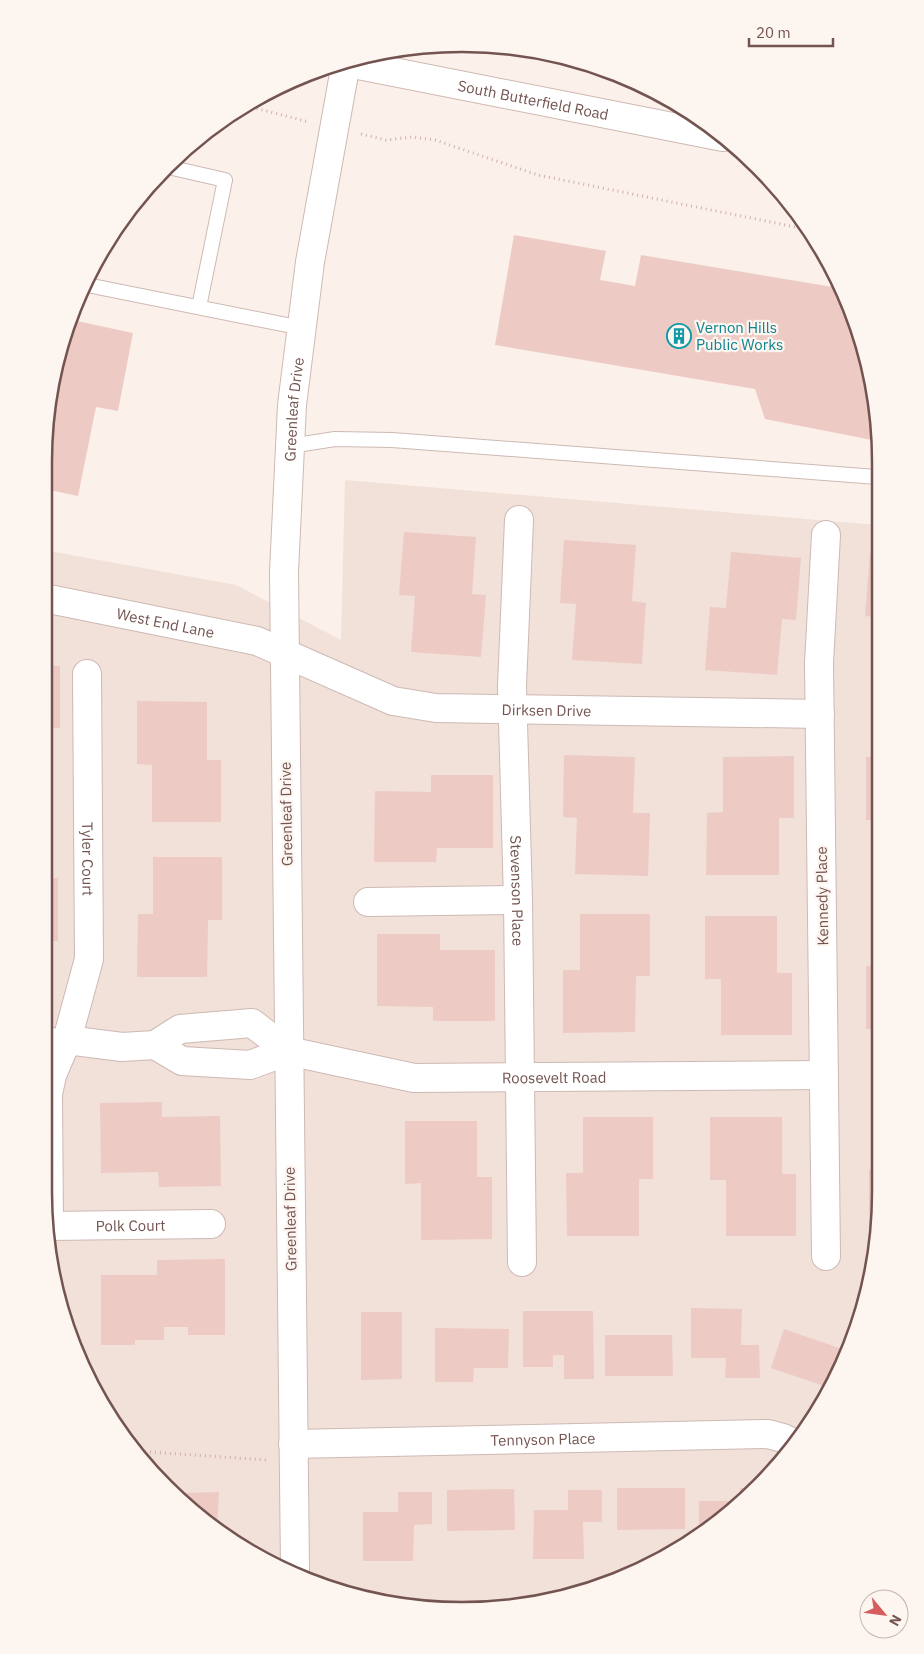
<svg xmlns="http://www.w3.org/2000/svg" width="924" height="1654" font-family="'IBM Plex Sans',sans-serif">
<style>
.residential{fill:#f1e1d9}
.building{fill:#edcbc4}
.lines{fill:none;stroke-linecap:round;stroke-linejoin:round}
.service-casing{stroke:#ceb9b4;stroke-width:16}
.minor-casing{stroke:#ceb9b4;stroke-width:30}
.secondary-casing{stroke:#d0b8b2;stroke-width:30}
.path{stroke:#d2aea7;stroke-width:3;stroke-dasharray:1 4;stroke-linecap:butt}
.service{stroke:#fff;stroke-width:14}
.minor{stroke:#fff;stroke-width:28}
.secondary{stroke:#fff;stroke-width:28}
.labels{text-anchor:middle;dominant-baseline:central;stroke-width:4.5;stroke-linejoin:round;paint-order:stroke}
.street-label{font-size:15px;fill:#735450;stroke:#fdf5f0}
.culture-label{font-size:15px;fill:#0d838f;stroke:#fdf5f0;text-anchor:start}
.rim{fill:none;stroke:#735450;stroke-width:2.5}
</style>
<rect width="100%" height="100%" fill="#fbf0ea"/>
<polygon class="residential" points="345,480 877,525 879,1219 866,1301 824,1401 738,1506 622,1578 490,1609 354,1596 230,1540 130,1447 66,1327 44,1192 44,550 236,585 341,640"/>
<g class="building">
<polygon points="514,235 606,251 600,280 635,286 641,255 839,288 858,327 877,408 877,441 765,419 755,389 495,345"/>
<polygon points="72,320 133,333 118,411 96,407 78,496 45,489 45,435 58,353"/>
<polygon points="404,532 476,537 472,594 486,595 481,657 411,652 415,596 399,595"/>
<polygon points="564,540 636,545 632,601 646,603 642,664 572,660 576,604 560,603"/>
<polygon points="731,552 801,558 796,620 782,619 777,675 705,670 710,607 726,608"/>
<polygon points="870,554 877,554 877,617 865,616"/>
<polygon points="44,665 60,666 60,728 44,727"/>
<polygon points="137,701 207,702 207,760 221,760 221,822 152,822 152,765 137,764"/>
<polygon points="564,755 635,757 633,813 650,813 648,876 575,874 577,818 563,817"/>
<polygon points="794,756 794,818 779,818 779,875 706,875 707,813 723,812 723,757"/>
<rect x="866" y="757" width="12" height="63"/>
<polygon points="431,775 493,775 493,848 437,848 436,862 374,862 375,791 431,792"/>
<polygon points="153,857 222,857 222,920 208,920 207,977 137,977 138,914 153,914"/>
<rect x="44" y="878" width="14" height="63"/>
<polygon points="580,914 650,914 650,976 636,976 635,1032 563,1033 563,970 580,970"/>
<polygon points="705,916 777,916 777,973 792,973 792,1035 721,1035 721,979 705,979"/>
<polygon points="377,934 440,934 440,950 495,950 495,1021 433,1021 433,1007 377,1006"/>
<rect x="866" y="966" width="13" height="63"/>
<polygon points="162,1102 162,1117 220,1116 221,1186 159,1187 158,1172 101,1173 100,1103"/>
<polygon points="583,1117 653,1117 653,1179 639,1179 639,1236 567,1236 566,1173 583,1173"/>
<polygon points="710,1117 782,1117 782,1174 796,1174 796,1236 726,1236 726,1180 710,1180"/>
<polygon points="405,1121 477,1121 477,1177 492,1177 492,1239 421,1240 421,1183 405,1184"/>
<polygon points="869,1170 879,1170 879,1219 877,1233 869,1233"/>
<polygon points="225,1259 225,1335 188,1335 188,1327 164,1327 164,1340 135,1340 135,1345 101,1345 101,1275 157,1275 157,1260"/>
<polygon points="691,1308 742,1309 741,1345 759,1345 760,1378 725,1378 726,1358 691,1358"/>
<polygon points="523,1311 593,1311 594,1379 564,1379 564,1355 553,1355 553,1367 523,1367"/>
<polygon points="361,1312 402,1312 402,1379 361,1380"/>
<polygon points="435,1328 509,1329 508,1368 474,1368 473,1382 435,1382"/>
<polygon points="784,1329 845,1350 830,1388 771,1368"/>
<polygon points="605,1335 672,1335 673,1376 605,1376"/>
<polygon points="617,1488 685,1488 685,1529 617,1530"/>
<polygon points="740,1488 753,1488 740,1504"/>
<polygon points="514,1489 515,1530 447,1531 447,1490"/>
<polygon points="568,1490 602,1490 602,1522 583,1522 584,1559 533,1559 534,1510 568,1510"/>
<polygon points="219,1492 217,1528 180,1493"/>
<polygon points="398,1492 432,1492 432,1524 414,1525 413,1561 363,1561 363,1512 398,1512"/>
<polygon points="699,1501 729,1501 729,1512 699,1531"/>
</g>
<g class="lines">
<defs>
<g id="service">
<polyline points="168,167 225,180 199,307"/>
<polyline points="87,285 302,328"/>
<polyline points="290,446 335,439 392,440 877,477"/>
<polyline points="44,1032 67,1040"/>
</g>
<g id="minor">
<path id="s1" d="M519 520 512 686 518 900 522 1262"/>
<path id="s2" d="M44 598 257 641 393 701 436 708 820 714"/>
<path id="s3" d="M87 674 89 959 67 1040 52 1075 48 1094 49 1226 211 1224"/>
<polyline points="368,902 518,900"/>
<path id="s4" d="M67 1040 122 1047 155 1045 180 1029 252 1023 288 1051 414 1078 824 1075"/>
<polyline points="155,1045 182,1061 250,1065 288,1051"/>
<polyline points="826,1256 819,663 826,535"/>
<path id="s5" d="M293 1444 768 1434 783 1438 791 1442"/>
<path id="s6" d="M295 1569 284 572 292 405 310 262 346 63"/>
</g>
<g id="secondary">
<path id="s7" d="M343 62 723 137"/>
</g>
</defs>
<use href="#service" class="service-casing"/>
<use href="#minor" class="minor-casing"/>
<use href="#secondary" class="secondary-casing"/>
<g class="path">
<polyline points="247,106 309,122"/>
<polyline points="361,134 386,140 412,137 435,140 538,175 810,230"/>
<polyline points="135,1451 267,1460"/>
</g>
<use href="#service" class="service"/>
<use href="#minor" class="minor"/>
<use href="#secondary" class="secondary"/>
</g>
<defs>
<symbol id="building-ring" viewBox="-11 -11 22 22"><circle r="9.5" fill="#fdf5f0" stroke="#0f9aa8" stroke-width="1.5"/><path d="M-4-6H4V6H1V3H-1V6H-4ZM-2.5-4.3h1.7v1.8h-1.7ZM.8-4.3h1.7v1.8H.8ZM-2.5-1h1.7V.8h-1.7ZM.8-1h1.7V.8H.8Z" fill="#0f9aa8"/></symbol>
</defs>
<g fill-rule="evenodd">
<use href="#building-ring" x="665" y="322" width="28" height="28"/>
</g>
<g class="labels">
<g class="street-label">
<text stroke="none"><textPath href="#s7" startOffset="194">South Butterfield Road</textPath></text>
<text stroke="none"><textPath href="#s6" startOffset="1160">Greenleaf Drive</textPath></text>
<text stroke="none"><textPath href="#s2" startOffset="124">West End Lane</textPath></text>
<text stroke="none"><textPath href="#s2" startOffset="520">Dirksen Drive</textPath></text>
<text transform="translate(286 814) rotate(-91)">Greenleaf Drive</text>
<text stroke="none"><textPath href="#s3" startOffset="185">Tyler Court</textPath></text>
<text stroke="none"><textPath href="#s1" startOffset="371">Stevenson Place</textPath></text>
<text transform="translate(822 896) rotate(-91)">Kennedy Place</text>
<text stroke="none"><textPath href="#s4" startOffset="505">Roosevelt Road</textPath></text>
<text transform="translate(290 1219) rotate(-91)">Greenleaf Drive</text>
<text stroke="none"><textPath href="#s3" startOffset="640">Polk Court</textPath></text>
<text stroke="none"><textPath href="#s5" startOffset="250">Tennyson Place</textPath></text>
</g>
<g class="culture-label">
<text x="696" y="327">Vernon Hills<tspan x="696" dy="17">Public Works</tspan></text>
</g>
</g>
<path d="M0 0H924V1654H0ZM462 52H462A410 410 0 0 1 872 462V1192A410 410 0 0 1 462 1602H462A410 410 0 0 1 52 1192V462A410 410 0 0 1 462 52Z" fill="#fdf5f0" fill-rule="evenodd"/>
<path class="rim" d="M462 52H462A410 410 0 0 1 872 462V1192A410 410 0 0 1 462 1602H462A410 410 0 0 1 52 1192V462A410 410 0 0 1 462 52Z"/>
<g transform="translate(884 1614) rotate(119)"><circle r="24" fill="#fdf5f0" stroke="#c6b5b0"/>
<path d="M0-4L9 19L0 12L-9 19Z" fill="#d75c5e"/>
<text y="-8" font-size="14" font-weight="bold" text-anchor="middle" fill="#735450">N</text>
</g>
<path d="M749 38v8h84v-8" fill="none" stroke="#735450" stroke-width="2.5"/>
<text x="756" y="38" font-size="15" fill="#735450" stroke="#fdf5f0" stroke-width="4" paint-order="stroke">20 m</text>
</svg>
